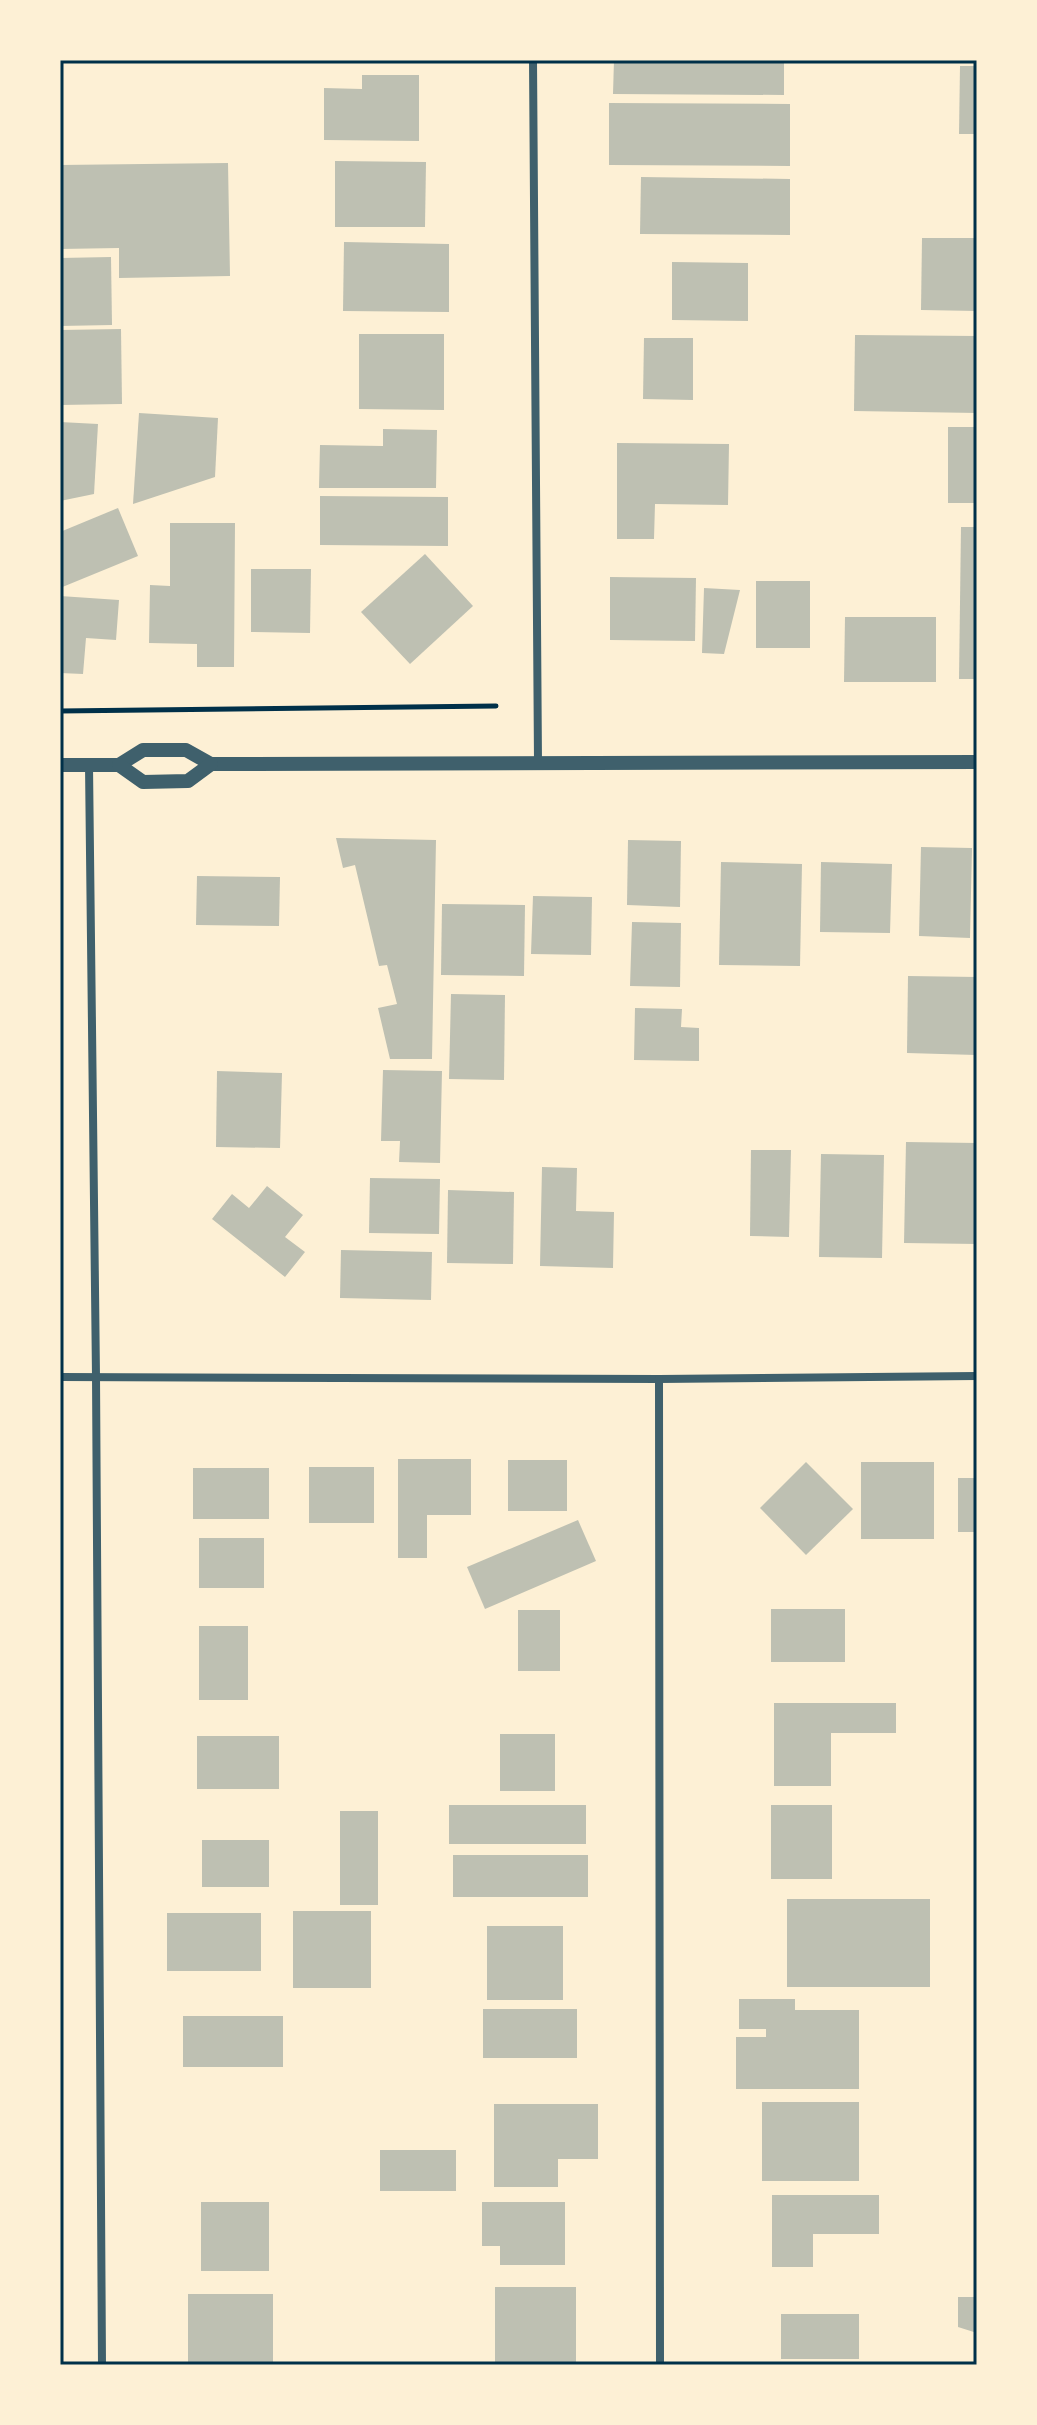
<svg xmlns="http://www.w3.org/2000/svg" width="1037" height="2425" font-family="'Nunito Sans',sans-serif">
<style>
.building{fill:#bec0b2}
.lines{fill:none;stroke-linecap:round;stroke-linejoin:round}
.path{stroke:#003049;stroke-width:5}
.minor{stroke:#3f606c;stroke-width:8}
.tertiary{stroke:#3f606c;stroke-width:14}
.neatline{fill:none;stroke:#003049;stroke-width:3}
</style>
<rect width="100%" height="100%" fill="#fdf0d5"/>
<g class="building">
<polygon points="614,60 784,60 784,95 613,94"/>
<polygon points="960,66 977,66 977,134 959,134"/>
<polygon points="362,75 419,75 419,141 324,140 324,88 362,89"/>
<polygon points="609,103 790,104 790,166 609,165"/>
<polygon points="335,161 426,162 425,227 335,227"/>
<polygon points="228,163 230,276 119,278 119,248 60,249 60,165"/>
<polygon points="641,177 790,179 790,235 640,234"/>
<polygon points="922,238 977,238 977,311 921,310"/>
<polygon points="344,242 449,244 449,312 343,311"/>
<polygon points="111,257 112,325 60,326 60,258"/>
<polygon points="672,262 748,263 748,321 672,320"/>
<polygon points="121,329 122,404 60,405 60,330"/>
<polygon points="359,334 444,334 444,410 359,409"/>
<polygon points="855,335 977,336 977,413 854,411"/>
<polygon points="644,338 693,338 693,400 643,399"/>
<polygon points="139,413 218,418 215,477 133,504"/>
<polygon points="60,422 98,424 94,494 60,501"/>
<rect x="948" y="427" width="29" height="76"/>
<polygon points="383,429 437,430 436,488 319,488 320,445 383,446"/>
<polygon points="617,443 729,444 728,505 655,504 654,539 617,539"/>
<polygon points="320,496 448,497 448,546 320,545"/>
<polygon points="118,508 138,556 60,588 60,532"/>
<polygon points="170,523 235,523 234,667 197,667 197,644 149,643 150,585 170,586"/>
<polygon points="961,527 977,527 977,679 959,679"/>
<polygon points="425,554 473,606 410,664 361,612"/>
<polygon points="251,569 311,569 310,633 251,632"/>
<polygon points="610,577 696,578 695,641 610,640"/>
<rect x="756" y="581" width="54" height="67"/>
<polygon points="704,588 740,590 724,654 702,653"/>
<polygon points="60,596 119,600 116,640 86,638 83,674 60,673"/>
<polygon points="845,617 936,617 936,682 844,682"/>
<polygon points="336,838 436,840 432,1059 390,1059 378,1008 397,1004 387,965 379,966 355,865 343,868"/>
<polygon points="628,840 681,841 680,907 627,905"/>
<polygon points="921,847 972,848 970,938 919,936"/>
<polygon points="721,862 802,864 800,966 719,965"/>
<polygon points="821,862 892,864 890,933 820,932"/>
<polygon points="197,876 280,877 279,926 196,925"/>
<polygon points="533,896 592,897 591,955 531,954"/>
<polygon points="442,904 525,905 524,976 441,975"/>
<polygon points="632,922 681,923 680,987 630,986"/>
<polygon points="908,976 977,977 976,1055 907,1053"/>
<polygon points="451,994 505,995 504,1080 449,1079"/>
<polygon points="635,1008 682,1009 681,1027 699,1028 699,1061 634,1060"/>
<polygon points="383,1070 442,1071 440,1163 399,1162 400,1141 381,1141"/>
<polygon points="217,1071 282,1073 280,1148 216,1147"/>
<polygon points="906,1142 977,1143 977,1244 904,1243"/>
<polygon points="751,1150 791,1150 789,1237 750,1236"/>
<polygon points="821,1154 884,1155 882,1258 819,1257"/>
<polygon points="542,1167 577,1168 576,1211 614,1212 613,1268 540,1266"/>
<polygon points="370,1178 440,1179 439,1234 369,1233"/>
<polygon points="267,1186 303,1215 285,1237 305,1252 285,1277 212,1219 232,1194 249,1208"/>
<polygon points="448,1190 514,1192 513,1264 447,1263"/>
<polygon points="341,1250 432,1252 431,1300 340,1298"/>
<polygon points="398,1459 471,1459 471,1515 427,1515 427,1558 398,1558"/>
<rect x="508" y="1460" width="59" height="51"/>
<polygon points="806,1462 853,1509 806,1555 760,1508"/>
<rect x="861" y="1462" width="73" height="77"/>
<rect x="309" y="1467" width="65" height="56"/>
<rect x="193" y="1468" width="76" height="51"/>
<rect x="958" y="1478" width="19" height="54"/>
<polygon points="578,1520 596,1561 485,1609 467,1567"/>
<rect x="199" y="1538" width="65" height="50"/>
<rect x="771" y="1609" width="74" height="53"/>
<rect x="518" y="1610" width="42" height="61"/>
<rect x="199" y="1626" width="49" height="74"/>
<polygon points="774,1703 896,1703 896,1733 831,1733 831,1786 774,1786"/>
<rect x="500" y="1734" width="55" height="57"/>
<rect x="197" y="1736" width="82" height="53"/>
<rect x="449" y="1805" width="137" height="39"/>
<rect x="771" y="1805" width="61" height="74"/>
<rect x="340" y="1811" width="38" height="94"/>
<rect x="202" y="1840" width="67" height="47"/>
<rect x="453" y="1855" width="135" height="42"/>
<rect x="787" y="1899" width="143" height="88"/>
<rect x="293" y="1911" width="78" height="77"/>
<rect x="167" y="1913" width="94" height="58"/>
<rect x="487" y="1926" width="76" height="74"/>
<polygon points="739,1999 795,1999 795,2010 859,2010 859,2089 736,2089 736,2037 766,2037 766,2029 739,2029"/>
<rect x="483" y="2009" width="94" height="49"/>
<rect x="183" y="2016" width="100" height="51"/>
<rect x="762" y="2102" width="97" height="79"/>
<polygon points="494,2104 598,2104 598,2159 558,2159 558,2187 494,2187"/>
<rect x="380" y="2150" width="76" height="41"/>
<polygon points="772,2195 879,2195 879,2234 813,2234 813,2267 772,2267"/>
<rect x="201" y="2202" width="68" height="69"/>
<polygon points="482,2202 565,2202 565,2265 500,2265 500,2246 482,2246"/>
<rect x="495" y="2287" width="81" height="78"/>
<rect x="188" y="2294" width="85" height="71"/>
<polygon points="958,2297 977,2297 977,2333 958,2327"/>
<rect x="781" y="2314" width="78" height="45"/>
</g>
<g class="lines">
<polyline class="path" points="60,711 496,706"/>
<g class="minor">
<polyline points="533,60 538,762"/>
<polyline points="89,765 96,1376 102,2365"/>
<polyline points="60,1377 659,1379 977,1376"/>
<polyline points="659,1379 660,2365"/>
</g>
<g class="tertiary">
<polyline points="60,765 119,765 143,750 186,750 211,764 977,762"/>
<polyline points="119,765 143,782 188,781 211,764"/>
</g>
</g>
<rect width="1037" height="2425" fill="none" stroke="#fdf0d5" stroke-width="124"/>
<rect x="62" y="62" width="913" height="2301" class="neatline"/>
</svg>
